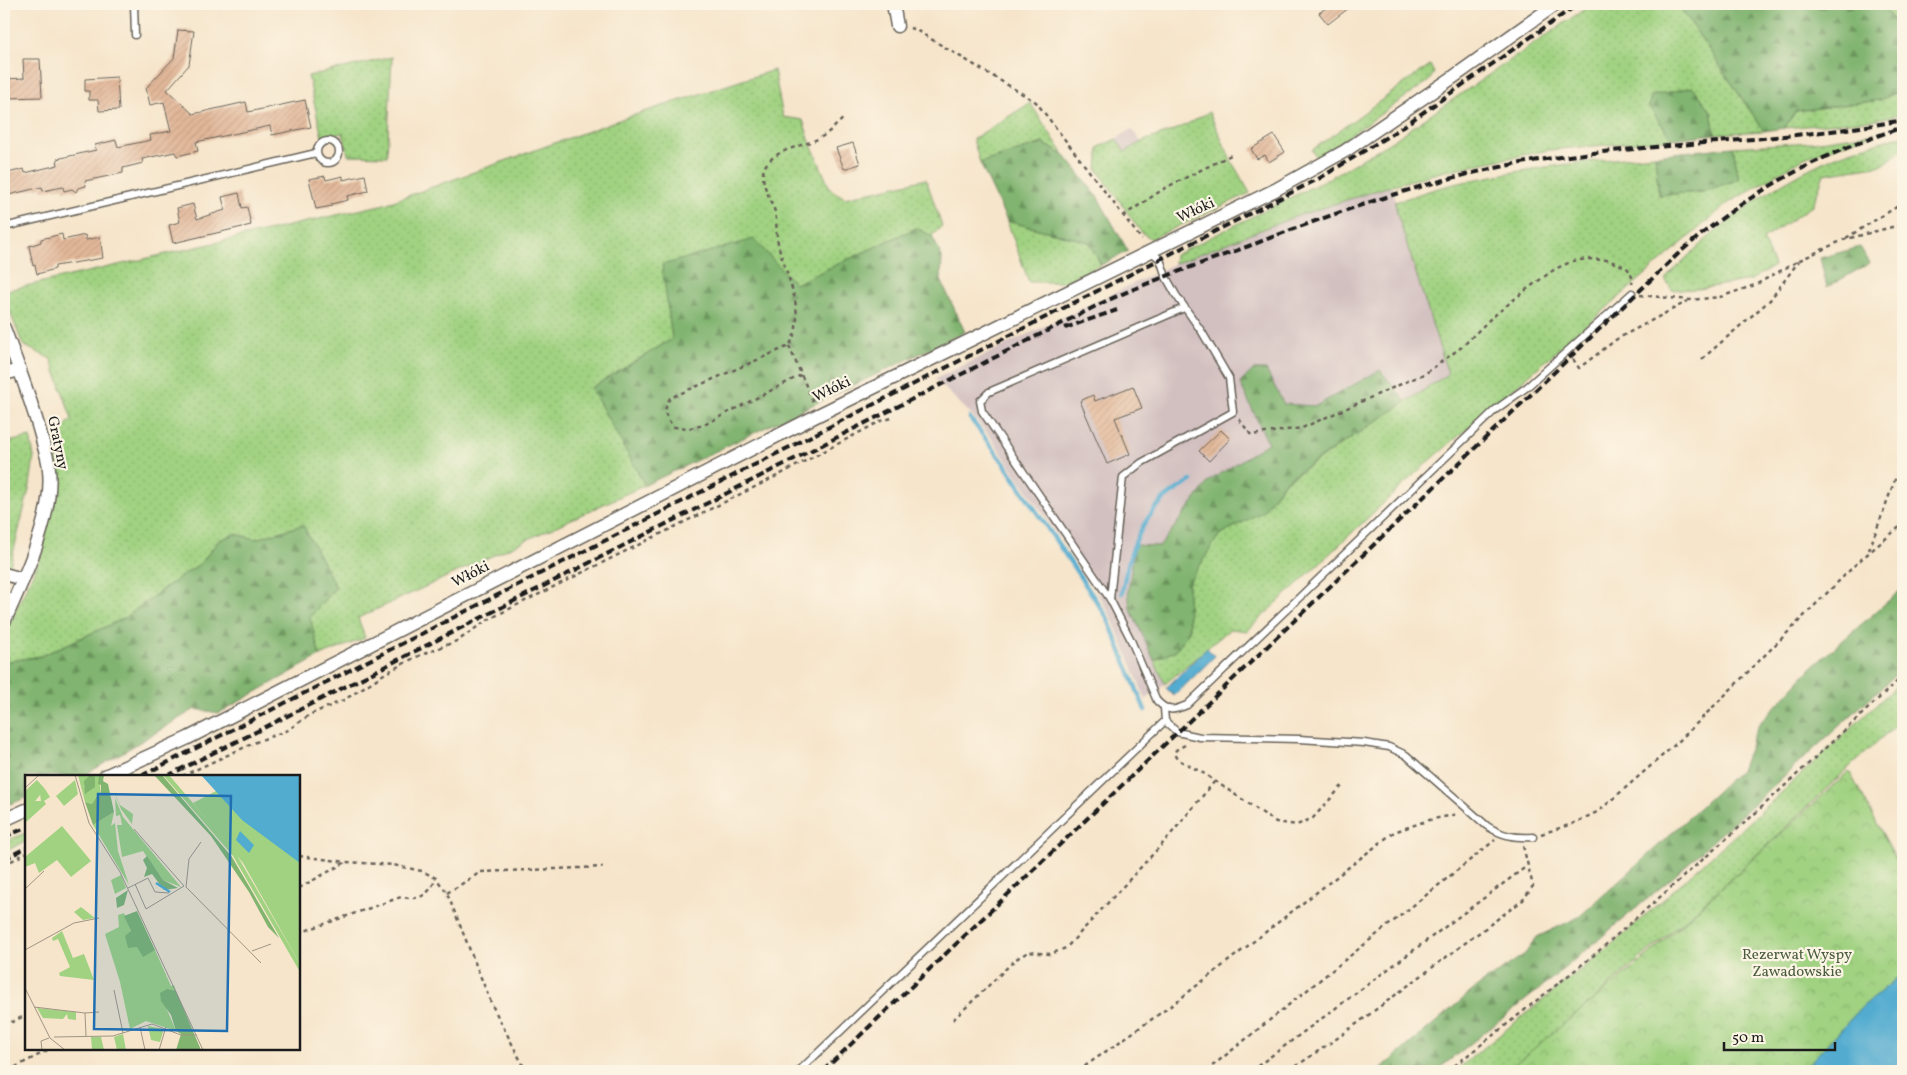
<svg xmlns="http://www.w3.org/2000/svg" width="1907" height="1075" font-family="Vollkorn,serif">
<style>
.industrial{fill:#d2bfc0}
.grass{fill:url(#grass-dots);stroke:#5e774e}
.forest{fill:url(#forest-firs);stroke:#4e6846}
.park{fill:url(#park-crowns);stroke:#5e774e}
.water{fill:#52acd0;stroke:#376476}
.lines{fill:none;stroke-linecap:round;stroke-linejoin:round}
.stream{stroke:#52acd0;stroke-width:4.5}
.building{fill:url(#building-hatch)}
.service-casing{stroke:#686259;stroke-width:9}
.minor-casing{stroke:#686259;stroke-width:15}
.path{stroke:#686259;stroke-width:2.5;stroke-dasharray:4 4;stroke-linecap:butt}
.service{stroke:#fff;stroke-width:6}
.minor{stroke:#fff;stroke-width:12}
.rail{stroke:#1c1c1c;stroke-width:4;stroke-dasharray:8 4;stroke-linecap:butt}
.labels{text-anchor:middle;dominant-baseline:central;stroke-width:4.5;stroke-linejoin:round;paint-order:stroke}
.street-label{font-size:15px;fill:#1c1c1c;stroke:#fcf5e5}
.park-label{font-size:15px;fill:#4a5c3f;stroke:#fcf5e5}
.inset-river{fill:none;stroke:#52acd0;stroke-width:2.5}
.inset-road{fill:none;stroke:#9f9585;stroke-width:1}
.view{fill:#1f6fb2;fill-opacity:0.15;stroke:#1f6fb2;stroke-width:2.5}
.inset-edge{fill:none;stroke:#1c1c1c;stroke-width:2.5}
</style>
<defs>
<pattern id="grass-dots" width="8" height="8" patternUnits="userSpaceOnUse" patternTransform="scale(1.25)"><rect width="8" height="8" fill="#a0d281"/><path d="M2 2h.1M6 6h.1" fill="none" stroke="#89b46f" stroke-width="1.8" stroke-linecap="round"/></pattern>
<pattern id="forest-firs" width="22" height="20" patternUnits="userSpaceOnUse" patternTransform="scale(1.25)"><rect width="22" height="20" fill="#80b46f"/><path d="M5 1l3.5 6h-7zM16 11l3.5 6h-7z" fill="#68925a"/></pattern>
<pattern id="park-crowns" width="20" height="18" patternUnits="userSpaceOnUse" patternTransform="scale(1.25)"><rect width="20" height="18" fill="#a0d281"/><path d="M2 6a3 3 0 1 1 6 0M12 15a3 3 0 1 1 6 0" fill="none" stroke="#89b46f"/></pattern>
<pattern id="building-hatch" width="6" height="6" patternUnits="userSpaceOnUse" patternTransform="scale(1.25)"><rect width="6" height="6" fill="#e3b89a"/><path d="M-1 1l2-2M0 6l6-6M5 7l2-2" fill="none" stroke="#c29e84"/></pattern>
</defs>
<rect width="100%" height="100%" fill="#fcf5e5"/>
<filter id="ink" filterUnits="userSpaceOnUse"><feTurbulence type="fractalNoise" baseFrequency=".02" numOctaves="2"/><feDisplacementMap in="SourceGraphic" scale="10" xChannelSelector="R" yChannelSelector="G"/><feConvolveMatrix kernelMatrix="1 2 1 2 8 2 1 2 1" color-interpolation-filters="sRGB"/></filter>
<filter id="wash" filterUnits="userSpaceOnUse"><feTurbulence type="fractalNoise" baseFrequency=".0096" numOctaves="4" result="noise"/><feDisplacementMap in="SourceGraphic" scale="20" xChannelSelector="R" yChannelSelector="G"/><feGaussianBlur stdDeviation="1.12" result="paint"/><feColorMatrix in="noise" values="0 0 0 0 0 0 0 0 0 0 0 0 0 0 0 0 0 1.4 0 .05"/><feComposite in="paint" operator="in"/></filter>
<g filter="url(#wash)">
<rect width="100%" height="100%" fill="#f6e5cb"/>
<g class="industrial">
<polygon points="1132,129 1141,142 1124,153 1116,139"/>
<polygon points="1393,185 1397,213 1448,374 1229,518 1130,608 1165,684 1146,700 1111,616 1093,586 991,438 971,414 935,379 1174,264 1294,217"/>
</g>
<g class="grass">
<polygon points="1592,4 1678,4 1764,131 1715,134 1711,111 1693,87 1651,96 1649,107 1672,139 1549,150 1449,170 1393,185 1294,217 1174,264 1175,255 1326,180 1394,140"/>
<polygon points="1888,4 1903,4 1903,25 1897,24 1886,11"/>
<polygon points="392,57 387,156 348,155 343,133 322,137 308,76"/>
<polygon points="1430,65 1434,73 1429,81 1317,158 1312,150"/>
<polygon points="774,70 783,117 803,120 809,139 830,189 845,198 926,179 942,226 932,236 916,228 795,284 753,239 672,339 591,388 645,485 358,618 365,638 320,656 309,617 303,525 256,539 235,534 219,540 201,563 163,589 125,618 41,656 4,662 4,635 42,554 57,478 56,451 53,438 72,419 51,359 23,345 4,297 4,291 385,204 619,120"/>
<polygon points="1903,89 1903,114 1872,120 1784,128 1796,111 1880,100"/>
<polygon points="1030,103 1065,156 1043,143 980,163 973,139"/>
<polygon points="1209,112 1232,162 1250,193 1151,239 1141,232 1097,169 1099,147 1116,139 1125,152 1141,142 1180,128"/>
<path d="M1876 133 1804 158 1727 204 1418 471 1247 631 1230 629 1165 684 1154 660 1175 651 1189 631 1188 584 1219 535 1262 512 1286 481 1448 374 1397 213 1395 202C1414 196 1432 189 1450 185 1518 169 1586 161 1655 155L1659 195 1702 192 1739 179 1733 147 1812 142Z"/>
<path d="M1903 135V149L1883 165 1824 174 1813 205 1763 239 1774 266 1751 280 1699 289 1672 290 1665 279C1715 227 1768 186 1834 157 1856 148 1881 142 1903 135Z"/>
<polygon points="1007,221 1089,242 1101,265 1063,282 1029,282"/>
<polygon points="30,437 34,457 30,485 10,566 4,564 4,443"/>
<path d="M1903 680V719C1839 774 1780 835 1716 892 1650 952 1580 1008 1515 1071H1455L1622 936 1743 828Z"/>
<polygon points="26,833 26,841 4,852 4,842"/>
</g>
<g class="forest">
<polygon points="1678,4 1888,4 1886,11 1897,24 1903,25 1903,89 1880,100 1796,111 1784,128 1764,131"/>
<polygon points="1693,87 1711,111 1715,134 1672,139 1649,107 1651,96"/>
<polygon points="1043,143 1065,156 1097,196 1128,251 1101,265 1089,242 1007,221 980,163"/>
<polygon points="1733,147 1739,179 1702,192 1659,195 1655,155"/>
<polygon points="916,228 932,236 942,257 941,280 965,332 645,485 591,388 672,339 662,265 754,239 795,284"/>
<polygon points="1860,247 1870,263 1827,287 1820,258"/>
<polygon points="1253,370 1266,370 1284,404 1316,406 1380,370 1406,402 1286,480 1262,512 1219,535 1188,584 1189,631 1175,651 1154,660 1130,608 1128,591 1135,545 1160,546 1209,481 1268,443 1240,383"/>
<polygon points="303,525 336,587 310,617 320,656 219,713 195,709 83,776 26,776 26,798 4,806 4,662 41,656 125,618 163,589 201,563 219,540 235,534 256,539"/>
<polygon points="1903,588 1903,668 1672,878 1537,991 1436,1071 1378,1071 1477,987 1525,954 1537,937 1579,917 1646,857 1742,768 1758,725 1810,669"/>
</g>
<polygon class="park" points="1849,771 1903,872 1903,1071 1506,1071 1640,962"/>
<g class="water">
<polygon points="1207,648 1215,656 1174,696 1166,688"/>
<polygon points="1903,973 1903,1071 1802,1071 1862,1007"/>
</g>
<g class="lines">
<g class="stream">
<polyline points="970,418 1004,463 1107,617 1145,710"/>
<path d="M1122 593C1128 558 1136 528 1162 501 1170 493 1181 487 1191 481"/>
</g>
</g>
<g id="blocks">
<g class="building">
<polygon points="1331,4 1354,4 1328,24 1319,13"/>
<polygon points="178,30 194,31 189,65 167,90 193,114 246,102 248,112 305,100 311,127 272,135 270,126 196,142 198,151 177,156 175,152 142,159 143,163 123,168 123,173 85,181 86,186 78,188 76,192 72,189 64,191 63,187 43,191 42,187 4,196 4,174 24,169 25,173 58,165 57,159 96,150 95,145 116,140 118,147 151,140 150,135 171,131 164,102 150,105 146,88 174,58"/>
<polygon points="23,59 40,59 42,97 7,98 6,79 24,78"/>
<polygon points="117,77 119,110 99,111 98,100 89,100 89,91 85,91 85,79"/>
<polygon points="1274,135 1285,152 1269,162 1265,155 1257,159 1251,149"/>
<polygon points="853,143 860,164 844,169 836,148"/>
<polygon points="365,175 368,191 347,196 348,200 331,204 332,206 316,209 309,179 325,176 326,180 343,176 343,180"/>
<polygon points="239,193 242,208 247,207 251,225 173,243 169,225 180,222 177,208 193,204 197,219 225,210 222,197"/>
<polygon points="62,234 63,240 85,235 86,240 100,237 103,258 55,266 55,269 37,274 35,265 33,266 29,246 41,242 41,239"/>
<polygon points="1133,386 1142,408 1115,418 1130,454 1107,464 1080,401 1093,395 1095,401"/>
<polygon points="1221,430 1230,439 1209,461 1199,451"/>
</g>
</g>
</g>
<g filter="url(#ink)">
<use href="#blocks" fill-opacity="0" stroke="#686259" stroke-width="1"/>
<g class="lines">
<defs>
<g id="service">
<polyline points="134,4 135,35"/>
<circle cx="328" cy="152" r="11"/>
<polyline points="4,227 316,153"/>
<path d="M1184 308 989 392 980 401 982 411 1110 599 1130 638 1157 701C1168 712 1173 711 1187 705L1495 410 1527 387 1632 293"/>
<polyline points="1110,599 1123,477 1141,463 1233,412 1229,378 1202,332 1176,295 1166,277 1160,259 1150,251"/>
<path d="M1164 708 1165 721 1177 732 1200 737 1299 739 1364 743 1389 747 1406 755 1487 826C1503 836 1514 838 1533 837"/>
<polyline points="799,1071 1165,721"/>
</g>
<g id="minor">
<polyline points="893,4 897,26"/>
<path d="M4 328C18 366 33 404 43 443 45 452 49 461 49 470 54 517 23 580 4 622"/>
<polyline points="4,374 20,370"/>
<polyline points="4,574 23,579"/>
<polyline points="105,776 188,738 818,415 1275,190 1345,151 1452,78 1556,4"/>
<polyline points="4,820 26,810"/>
</g>
</defs>
<use href="#service" class="service-casing"/>
<use href="#minor" class="minor-casing"/>
<g class="path">
<polyline points="910,28 916,30 1036,102 1142,240"/>
<polyline points="1123,216 1165,188 1231,155"/>
<polyline points="1846,238 1903,203"/>
<polyline points="1640,295 1690,300 1720,297 1755,285 1800,260 1843,240 1903,224"/>
<polyline points="789,346 813,402"/>
<polyline points="1573,359 1579,368 1617,339 1688,301"/>
<polyline points="1702,359 1770,300 1799,261"/>
<path d="M801 375 704 425 690 428 674 427C664 416 663 411 670 398L789 346C809 313 785 276 778 243 776 233 777 222 775 212 771 197 755 177 768 162 782 147 807 146 823 136 831 131 837 124 844 118"/>
<polyline points="1239,419 1251,435 1302,428 1426,373 1463,346 1490,319 1527,289 1555,269 1573,261 1588,259 1607,260 1621,265 1628,269 1633,279 1632,284"/>
<polyline points="1869,550 1903,458"/>
<polyline points="1185,745 1176,750 1174,754 1177,759 1203,773 1276,822 1297,825 1313,818 1343,785"/>
<polyline points="182,776 256,742 288,730 311,714 344,700 384,674 416,657 459,640 484,622 501,613 777,476 881,421 892,418"/>
<polyline points="1541,834 1572,824 1599,811 1678,742 1858,562 1903,524"/>
<polyline points="299,856 346,862 393,865 422,871 436,878 447,893 492,1005 526,1071"/>
<polyline points="4,865 26,853"/>
<polyline points="299,888 346,862"/>
<polyline points="447,893 481,872 603,867"/>
<path d="M299 933 401 897C420 900 427 897 436 879"/>
<polyline points="953,1020 1016,959 1028,952 1050,954 1066,948 1166,840 1215,781"/>
<polyline points="4,1026 26,1015"/>
<polyline points="8,1071 50,1049"/>
<polyline points="1078,1071 1172,1005 1394,832 1429,820 1458,814"/>
<polyline points="1206,1071 1495,840"/>
<polyline points="1251,1071 1527,866"/>
<polyline points="1289,1071 1339,1037 1523,900 1533,886 1523,846"/>
<polyline points="1448,1071 1594,955 1750,818 1903,676"/>
</g>
<use href="#service" class="service"/>
<use href="#minor" class="minor"/>
<g class="rail">
<polyline points="1065,328 1117,310"/>
<path d="M232 744 1102 303C1149 281 1200 264 1249 246 1350 207 1452 171 1560 157 1674 142 1790 141 1903 120"/>
<polyline points="141,776 1320,178 1398,130 1578,4"/>
<polyline points="167,776 237,741"/>
<polyline points="4,837 26,828"/>
<polyline points="4,859 26,848"/>
<path d="M823 1071 1678 254C1750 191 1813 157 1903 127"/>
</g>
</g>
</g>
<g class="labels">
<g class="street-label">
<text transform="translate(1196 211) rotate(-25)">Włóki</text>
<text transform="translate(832 390) rotate(-26)">Włóki</text>
<text transform="translate(57 443) rotate(78)">Gratyny</text>
<text transform="translate(471 575) rotate(-27)">Włóki</text>
</g>
<g class="park-label">
<text x="1797" y="955">Rezerwat Wyspy<tspan x="1797" dy="17">Zawadowskie</tspan></text>
</g>
</g>
<g transform="translate(25 775)">
<rect width="275" height="275" fill="#f6e5cb"/>
<path d="M53 0H65L58 13 69 0H74L76 20 72 21 67 29 60 27ZM138 0H144L203 69 215 75 213 82 275 189V197L208 81ZM50 5 53 19 39 31 31 21ZM20 14 25 22 19 26 21 29 0 48V23L6 30 10 26H16L15 19ZM88 14 95 30 108 39 107 49 96 34ZM90 23 98 42 156 112 138 105 118 76 97 82 92 50H97L95 40 91 41ZM89 37 86 51 90 48 93 76 104 110 68 50ZM37 51 66 86 46 102 32 85 14 98 10 88 0 92V82ZM96 100 101 113 90 119 86 105ZM56 132 70 143 58 145 49 137ZM99 138 112 172 130 175 146 211 149 210 151 216 135 218 151 256 121 246 105 254 95 207 80 159 94 152 93 140ZM37 156 48 183 59 179 69 205 35 201 34 198 45 192 33 164 28 166 27 163ZM12 233 51 237V245L43 244 42 239 38 244 18 243ZM123 251 139 254 135 267 126 265ZM98 259 101 275H92L89 262ZM66 262H76L79 275H64L67 274Z" fill="#a0d281"/>
<path d="M65 0 70 2V12L60 19 59 6ZM74 0H79L78 6 83 9 89 37 68 50 60 27 67 29 72 21 76 20V10L73 9ZM129 0H137L207 82 254 163 243 152 224 117 186 61ZM122 81 138 105 153 113 139 115 127 99 119 102 122 93 118 85ZM103 115 99 130 92 133 91 123ZM112 136 130 175 118 182 112 172 103 173 100 161 106 156 99 141ZM142 214 151 216 176 275H151L156 259 151 256 146 240 136 226 135 218Z" fill="#80b46f"/>
<path d="M216 3 275 72V189L218 88 168 28ZM12 5 20 14 6 31 0 23V16Z" fill="#a0d281"/>
<path d="M176 0H275V88L217 45ZM215 56 229 70 224 78 211 65Z" fill="#52acd0"/>
<path class="inset-river" d="M131 108 145 117"/>
<path class="inset-road" d="M50 0 64 48 95 97 178 275M0 13 14 0M109 54 159 111 121 134 110 109M161 112 236 188M161 112 164 84 176 67M103 113 123 103 130 117 144 118M0 114 19 96M0 175 49 148 74 143M227 176 246 169M0 213 25 263 40 275M89 215 98 258M9 232 60 238M115 252 120 275M61 261 60 238 74 237M29 262 88 261 127 249 156 260H172M17 275 16 266 24 263M134 275 141 252"/>
<path class="view" d="M73 19 206 21 202 256 69 254Z"/>
<rect width="275" height="275" class="inset-edge"/>
</g>
<rect width="1907" height="1075" fill="none" stroke="#fcf5e5" stroke-width="20"/>
<path d="M1724 1042v8h111v-8" fill="none" stroke="#1c1c1c" stroke-width="2.5"/>
<text x="1732" y="1042" font-size="15" fill="#1c1c1c" stroke="#fcf5e5" stroke-width="4" paint-order="stroke">50 m</text>
</svg>
